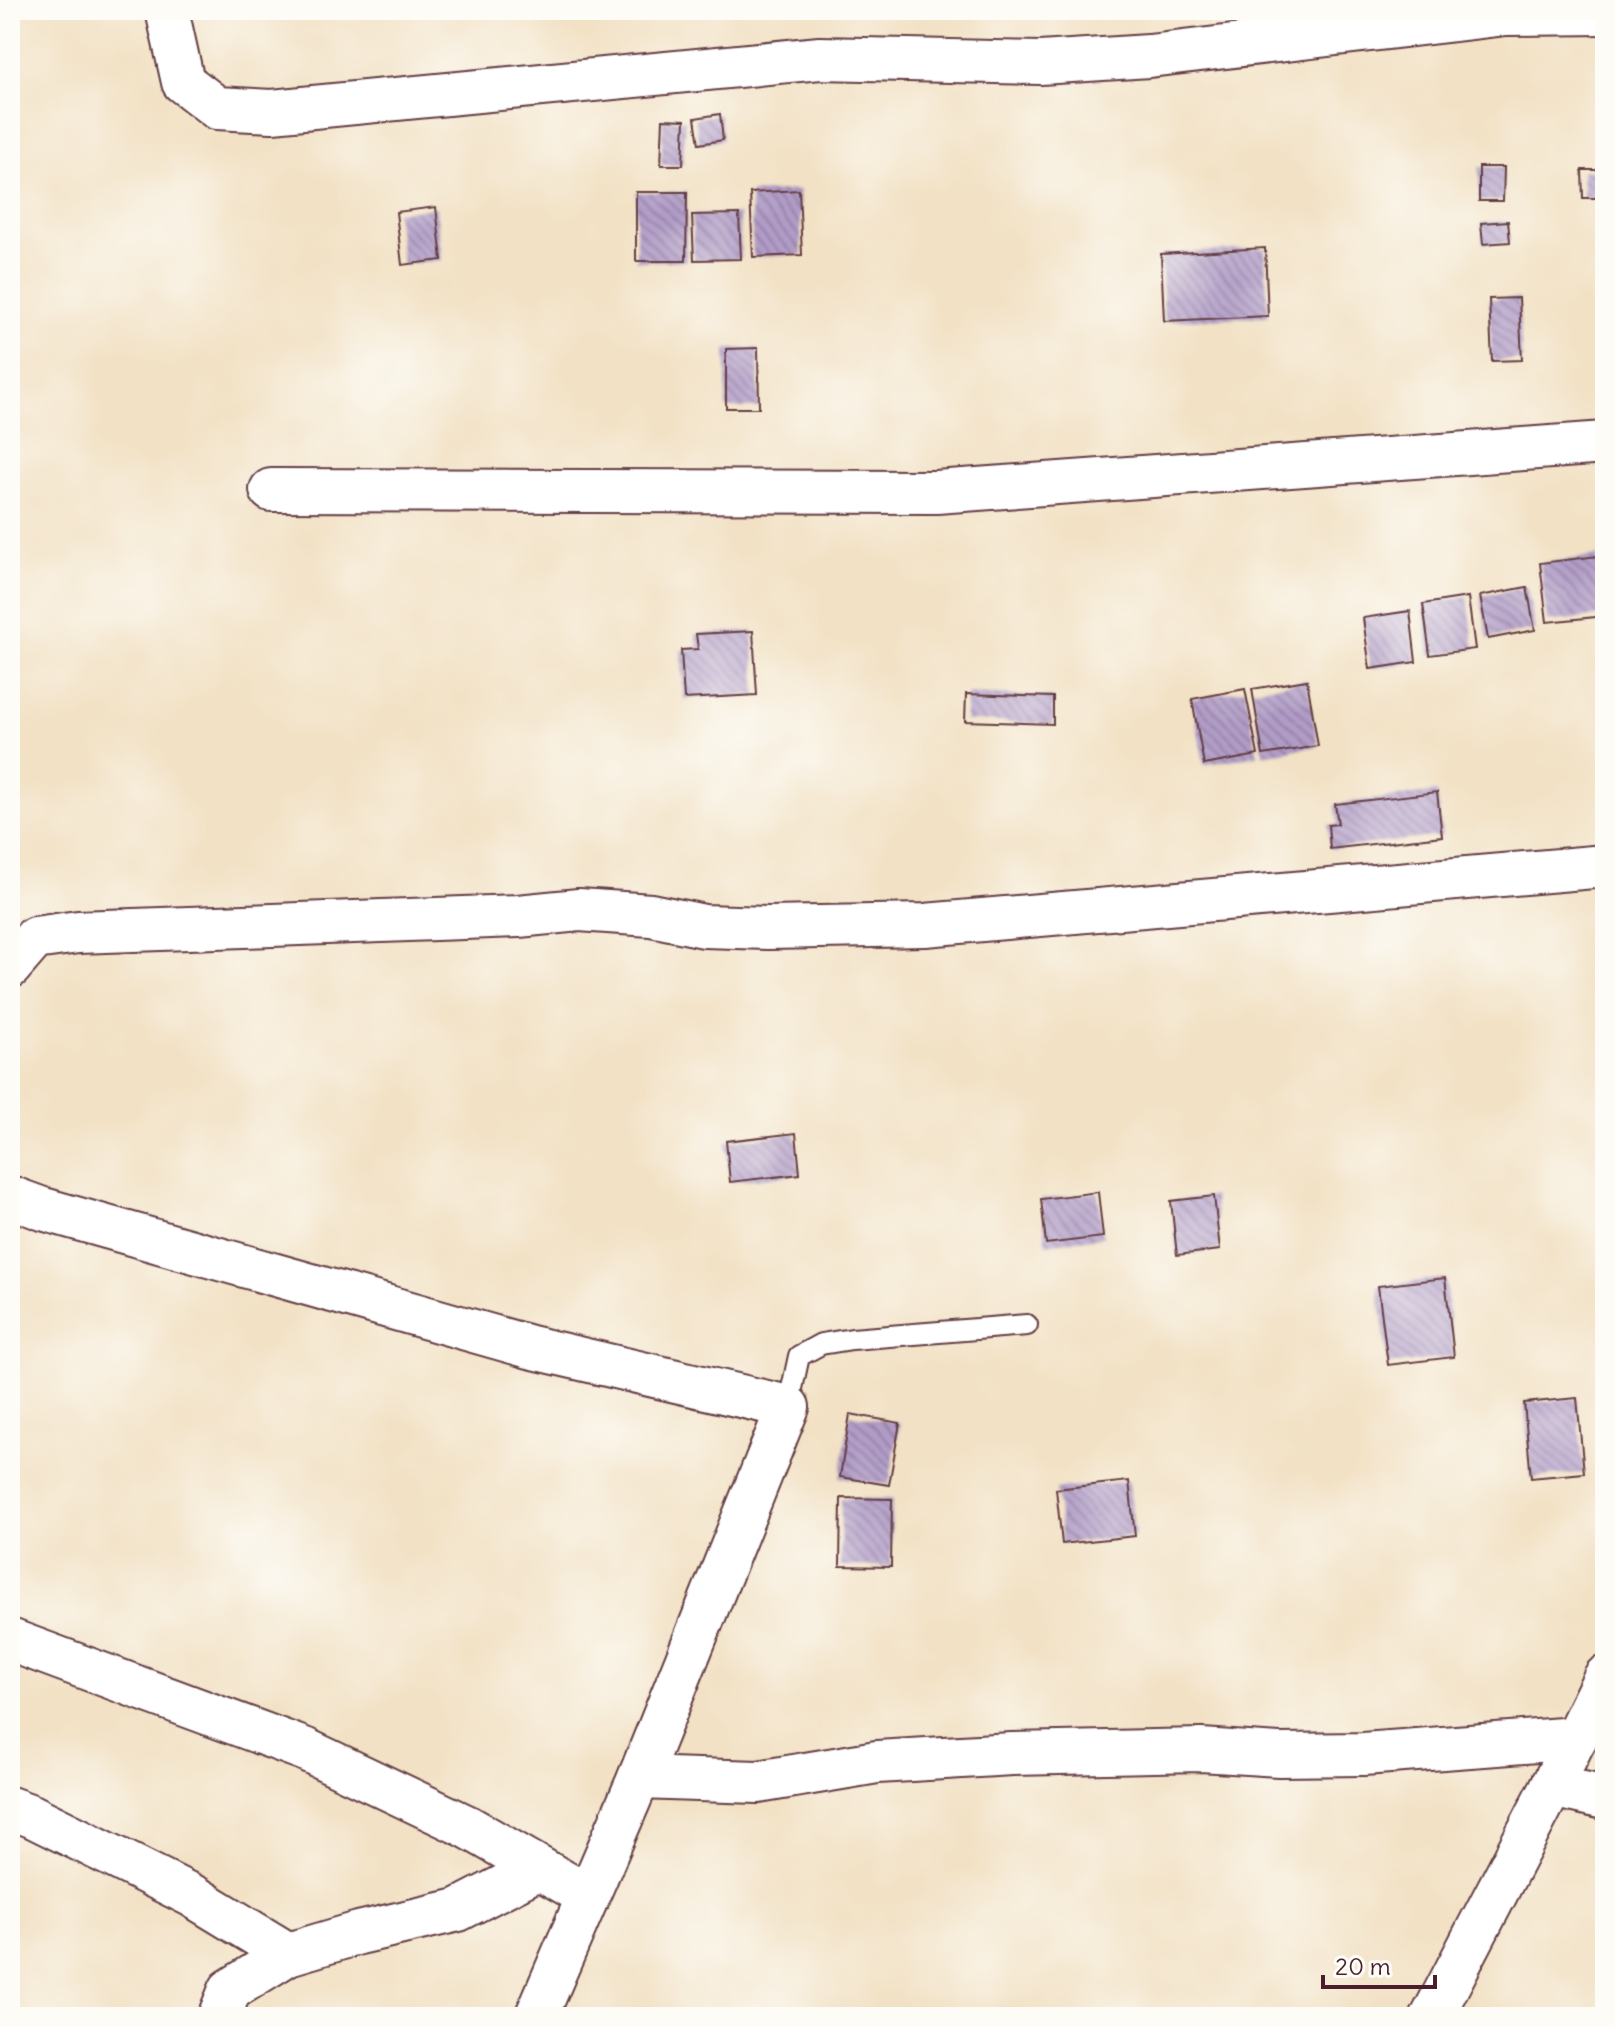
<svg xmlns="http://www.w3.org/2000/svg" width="1615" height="2027" font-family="Delius,sans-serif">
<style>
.building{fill:url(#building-back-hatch)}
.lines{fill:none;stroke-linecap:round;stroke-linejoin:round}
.service-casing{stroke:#633c42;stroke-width:24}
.minor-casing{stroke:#633c42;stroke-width:46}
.service{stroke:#fff;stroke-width:20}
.minor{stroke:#fff;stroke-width:42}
</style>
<defs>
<pattern id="building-back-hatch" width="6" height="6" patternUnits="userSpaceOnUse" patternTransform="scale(2)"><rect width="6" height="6" fill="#b19cc7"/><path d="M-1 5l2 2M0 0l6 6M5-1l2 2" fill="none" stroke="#927fa2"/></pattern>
</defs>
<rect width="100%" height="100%" fill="#fdfcf7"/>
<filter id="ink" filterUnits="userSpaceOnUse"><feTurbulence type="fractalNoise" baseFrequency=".0125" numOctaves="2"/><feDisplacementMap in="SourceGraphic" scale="16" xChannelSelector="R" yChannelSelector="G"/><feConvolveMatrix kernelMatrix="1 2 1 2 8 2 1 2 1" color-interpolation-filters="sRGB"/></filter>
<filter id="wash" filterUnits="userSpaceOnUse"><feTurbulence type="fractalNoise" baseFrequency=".006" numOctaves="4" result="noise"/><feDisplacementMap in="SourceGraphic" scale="32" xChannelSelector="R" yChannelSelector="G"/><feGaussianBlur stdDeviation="1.8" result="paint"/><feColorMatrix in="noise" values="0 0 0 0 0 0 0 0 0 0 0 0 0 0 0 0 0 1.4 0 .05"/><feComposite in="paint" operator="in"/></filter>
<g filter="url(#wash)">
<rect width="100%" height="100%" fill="#f2e1c4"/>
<g id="blocks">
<g class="building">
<polygon points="720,114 723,140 699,144 695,118"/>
<polygon points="663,119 685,120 683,165 661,165"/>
<polygon points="1479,167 1504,167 1503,201 1479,201"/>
<polygon points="1582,170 1605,170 1605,198 1583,198"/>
<polygon points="799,190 802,255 753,257 750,193"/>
<polygon points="636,192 687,192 686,261 636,261"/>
<polygon points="436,207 442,260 402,265 396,212"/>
<polygon points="739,214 741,259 694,260 692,215"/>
<polygon points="1508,221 1510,242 1483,244 1481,223"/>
<polygon points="1265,248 1268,316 1164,321 1161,254"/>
<polygon points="1519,298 1522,360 1492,361 1489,299"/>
<polygon points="758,348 759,408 726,408 726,349"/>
<polygon points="1598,556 1605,616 1547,622 1540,563"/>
<polygon points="1527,587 1535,630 1488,639 1480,596"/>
<polygon points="1468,597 1475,649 1430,655 1423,604"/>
<polygon points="1410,611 1416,662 1370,669 1363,618"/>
<polygon points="753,631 757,695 684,699 681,650 698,649 696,634"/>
<polygon points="1307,680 1318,746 1263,755 1252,689"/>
<polygon points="1245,689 1258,755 1204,765 1192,699"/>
<polygon points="966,694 1053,697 1053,724 965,721"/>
<polygon points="1437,792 1442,836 1330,849 1328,825 1338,824 1335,804"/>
<polygon points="796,1133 800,1174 730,1182 726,1141"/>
<polygon points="1098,1192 1103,1237 1046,1244 1041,1199"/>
<polygon points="1214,1196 1220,1250 1177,1255 1171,1201"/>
<polygon points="1445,1278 1454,1357 1388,1365 1378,1286"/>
<polygon points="1577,1398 1584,1473 1531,1478 1524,1403"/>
<polygon points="850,1414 900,1423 889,1485 840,1477"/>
<polygon points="1129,1481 1135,1536 1062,1544 1056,1489"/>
<polygon points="841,1498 892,1499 891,1567 840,1566"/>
</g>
</g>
</g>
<g filter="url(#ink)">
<use href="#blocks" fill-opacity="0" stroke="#633c42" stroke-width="2"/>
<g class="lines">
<defs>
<polyline id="service" points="788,1407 799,1356 821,1344 852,1339 1027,1325"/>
<g id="minor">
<polyline points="167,10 183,82 217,108 272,111 820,58 1040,63 1149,56 1506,14 1605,13"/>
<polyline points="271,490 936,492 1605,443"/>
<polyline points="10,967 35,938 78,932 518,916 579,910 651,915 704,926 768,928 925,925 1605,866"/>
<polyline points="10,1197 43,1209 530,1347 788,1407 639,1778 536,2017"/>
<polyline points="10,1640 304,1749 468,1827 588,1896"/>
<polyline points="639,1778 758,1782 877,1762 1012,1754 1201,1750 1279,1755 1363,1754 1576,1738"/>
<polyline points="1552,1786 1605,1798"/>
<polyline points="10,1808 32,1816 193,1896 288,1954"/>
<polyline points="219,2017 230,1990 288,1954 359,1933 458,1910 539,1868"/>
<polyline points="1432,2017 1552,1786 1605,1677"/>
</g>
</defs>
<use href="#service" class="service-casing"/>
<use href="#minor" class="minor-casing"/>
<use href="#service" class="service"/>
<use href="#minor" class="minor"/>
</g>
</g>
<rect width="1615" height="2027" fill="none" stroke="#fdfcf7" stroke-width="40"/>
<path d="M1323 1975v12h112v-12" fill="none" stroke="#4a1f2b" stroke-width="4"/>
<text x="1335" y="1975" font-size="24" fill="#4a1f2b" stroke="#fdfcf7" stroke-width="6" paint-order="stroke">20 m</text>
</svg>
